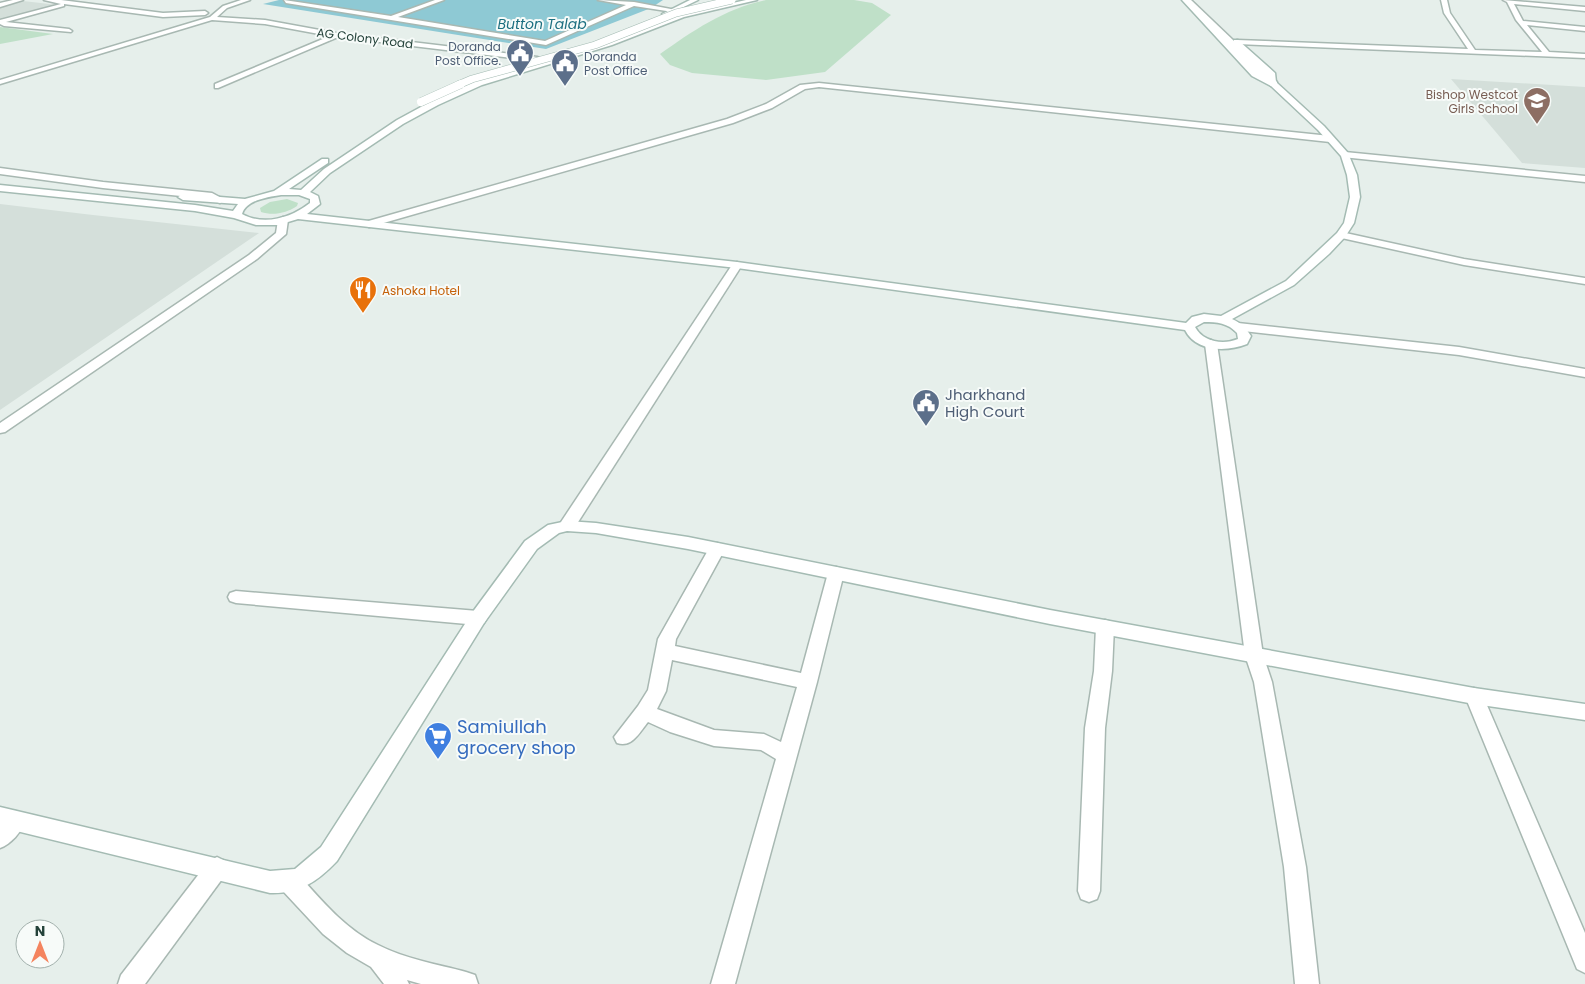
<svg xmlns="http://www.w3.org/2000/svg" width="1585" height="984" font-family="Poppins,sans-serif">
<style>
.built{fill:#d4dfda}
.green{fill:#bfe0c8}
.water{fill:#8ec9d4}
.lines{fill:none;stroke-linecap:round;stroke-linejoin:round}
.minor-casing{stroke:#a8b8b2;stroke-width:3}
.tertiary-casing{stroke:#a8b8b2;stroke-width:3}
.secondary-casing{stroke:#a4bbb3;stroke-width:3}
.minor{fill:#fff;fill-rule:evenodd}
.tertiary{fill:#fff;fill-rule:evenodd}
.secondary{fill:#fff;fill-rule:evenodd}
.secondary-bridge-far1-casing{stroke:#a4bbb3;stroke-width:8;stroke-linecap:butt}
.secondary-bridge-casing{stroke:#a4bbb3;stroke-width:9;stroke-linecap:butt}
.secondary-bridge-far1{stroke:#fff;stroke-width:7}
.secondary-bridge{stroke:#fff;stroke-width:8}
.labels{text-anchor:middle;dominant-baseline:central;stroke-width:4;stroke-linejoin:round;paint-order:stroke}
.far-street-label{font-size:12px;fill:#24423a;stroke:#f7fbf9}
.far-service-label{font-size:12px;fill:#4e5e75;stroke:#f7fbf9;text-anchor:end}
.far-education-label{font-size:12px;fill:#785e54;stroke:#f7fbf9;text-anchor:end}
.far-food-label{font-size:12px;fill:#c56008;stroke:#f7fbf9;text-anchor:start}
.far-water-label{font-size:14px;font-style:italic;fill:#1c6f80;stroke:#f7fbf9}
.service-label{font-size:15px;fill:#4e5e75;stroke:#f7fbf9;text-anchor:start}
.near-shop-label{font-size:18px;fill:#366cbe;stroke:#f7fbf9;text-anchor:start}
</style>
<rect width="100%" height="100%" fill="#e6efeb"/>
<g class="built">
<polygon points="23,1 58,5 0,21 0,8"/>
<polygon points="1451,79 1585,87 1585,168 1522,163"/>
<polygon points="0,204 93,215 259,233 0,410"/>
</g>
<g class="green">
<path d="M766 0H854L872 3 891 15 825 72 766 80 692 73 670 65 660 54C692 31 726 8 766 0Z"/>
<polygon points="0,27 53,34 0,44"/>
<path d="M287 199 298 203 297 206C287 213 273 216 261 212L260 208 270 202Z"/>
</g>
<polygon class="water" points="279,0 663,0 651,8 546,49 263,4"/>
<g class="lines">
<defs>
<g id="minor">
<polygon points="13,0 23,0 0,7 0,3"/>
<polygon points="44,0 61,0 163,13 205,11 208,13 205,15 163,17 64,4 64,6 6,22 69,29 72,31 71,32 4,26 0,24 0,20 61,4"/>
<polygon points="241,0 250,0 227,8 217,17 265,20 336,33 537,57 552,62 548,64 537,61 338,37 218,88 215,88 215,84 330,36 265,24 212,20 0,84 0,80 210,17 223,6"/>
<polygon points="284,0 391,16 435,0 444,0 398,17 545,41 626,5 598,0 634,2 676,10 673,12 634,6 546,45 286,3"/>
<polygon points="1441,0 1447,0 1450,13 1475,50 1542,52 1516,20 1507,2 1503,0 1585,7 1585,11 1514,4 1523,21 1585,27 1585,31 1527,25 1549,52 1585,54 1585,58 1237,44 1234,42 1237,40 1468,49 1444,13"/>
<polygon points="819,83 1330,136 1334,139 1330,142 819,87 805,89 772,108 733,123 373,226 369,227 364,224 365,222 727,119 766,104 800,85"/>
<polygon points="1345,152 1585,176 1585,182 1342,157 1342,153"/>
<polygon points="0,168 103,182 212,193 225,200 220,203 210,199 103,188 0,174"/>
<polygon points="283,217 288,220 286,234 257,259 5,432 0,433 0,423 249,255 276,233 278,220"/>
<polygon points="1341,232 1464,259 1585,278 1585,284 1464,265 1337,237 1336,235"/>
<polygon points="737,262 742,265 573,530 567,531 561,530 559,526 561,522 732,265"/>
<polygon points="1238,323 1459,347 1585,369 1585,377 1459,355 1234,330 1232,327"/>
<polygon points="1211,340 1217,344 1263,655 1272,682 1306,867 1319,984 1295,984 1284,867 1254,682 1245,655 1205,344"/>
<path d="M717 543 723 545 725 549 676 639 675 646 801 673 828 573 830 569 836 567 842 569 844 573 817 682 735 984H711L776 759 761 750 714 746 670 732 648 722C639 733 632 748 617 743L614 737 638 706 648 690 658 639 711 545ZM672 660 797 687 781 742 764 734 714 730 657 709 666 691Z"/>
<polygon points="236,591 478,611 484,613 487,618 484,623 478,625 236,603 230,601 228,597 230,593"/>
<polygon points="1105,620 1111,622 1114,627 1112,671 1105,728 1100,891 1097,899 1089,902 1081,899 1078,891 1085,728 1094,671 1096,627 1099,622"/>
<polygon points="1474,688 1481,691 1483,696 1585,933 1585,973 1577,969 1465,696 1467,691"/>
<path d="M15 811 22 814 26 821C21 832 11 844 0 848V823L8 814Z"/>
<polygon points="217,857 225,861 228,868 225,875 145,984 118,984 121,975 209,861"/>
</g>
<g id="tertiary">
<polygon points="1185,0 1191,0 1277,82 1277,86 1271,86"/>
<path d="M290 871 298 874C321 900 346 930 378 945 405 959 437 964 466 972L475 975 478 984H421L407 980 409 984H384L371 967 347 953 323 934 282 890 279 882 282 874Z"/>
</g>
<g id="secondary">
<polygon points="690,0 698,0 667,15 662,14"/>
<path d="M746 0H757L684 17 612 45 482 85 438 105 403 124 330 173 310 192 318 196 320 204 307 214 737 262 1186 323 1192 317 1204 314 1221 316 1286 281 1337 233 1344 223 1350 197 1347 175 1341 156 1318 130 1271 86 1252 76 1182 0H1188L1258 72 1269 78 1268 76 1234 42V40H1238L1275 73 1276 82 1324 126 1348 153 1357 175 1360 197 1354 223 1345 237 1329 254 1294 285 1232 319C1241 323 1246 328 1251 336L1247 344C1227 352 1196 352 1185 330L737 268 298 219 278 225H256L234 218 195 211 0 191V185L195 205 233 211 238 204 183 200 178 197 183 194 245 199 274 191 322 159H328V163L289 189 301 190 324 169 397 120 432 101 476 81 608 43 680 15ZM281 195H299L310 199V203C291 218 264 226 242 214 246 200 268 197 281 195ZM1204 322C1217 322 1228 323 1237 333L1238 339C1223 345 1203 342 1195 327Z"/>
<path d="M567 521 596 523 688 537 1050 610 1474 688 1585 704V720L1474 704 1050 624 688 549 596 533 567 531 559 533 537 549 484 623 337 861C317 882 299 894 270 893L0 827V807L270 871 295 869 321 847 472 613 525 541 548 525Z"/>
</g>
</defs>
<use href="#minor" class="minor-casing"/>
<use href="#tertiary" class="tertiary-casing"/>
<use href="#secondary" class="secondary-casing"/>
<use href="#minor" class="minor"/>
<use href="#tertiary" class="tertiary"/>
<use href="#secondary" class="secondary"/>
<defs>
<polyline id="secondary-bridge-far1" points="458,85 472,79 595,45 676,13 732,0"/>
<polyline id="secondary-bridge" points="421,102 461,84"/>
</defs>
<use href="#secondary-bridge-far1" class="secondary-bridge-far1-casing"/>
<use href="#secondary-bridge" class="secondary-bridge-casing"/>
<use href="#secondary-bridge-far1" class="secondary-bridge-far1"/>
<use href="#secondary-bridge" class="secondary-bridge"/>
</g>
<defs>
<symbol id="civic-pin" viewBox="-11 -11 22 30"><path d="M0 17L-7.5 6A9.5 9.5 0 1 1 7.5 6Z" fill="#5c6f8a" stroke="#f7fbf9"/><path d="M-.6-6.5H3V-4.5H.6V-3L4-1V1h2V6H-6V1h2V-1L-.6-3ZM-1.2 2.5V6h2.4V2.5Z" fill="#fff"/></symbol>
<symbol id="school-pin" viewBox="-11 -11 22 30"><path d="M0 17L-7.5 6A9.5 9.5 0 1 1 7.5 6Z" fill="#8d6e63" stroke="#f7fbf9"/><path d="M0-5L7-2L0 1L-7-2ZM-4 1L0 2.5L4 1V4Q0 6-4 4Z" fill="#fff"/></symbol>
<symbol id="restaurant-pin" viewBox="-11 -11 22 30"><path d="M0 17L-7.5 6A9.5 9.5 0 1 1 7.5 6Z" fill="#e8710a" stroke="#f7fbf9"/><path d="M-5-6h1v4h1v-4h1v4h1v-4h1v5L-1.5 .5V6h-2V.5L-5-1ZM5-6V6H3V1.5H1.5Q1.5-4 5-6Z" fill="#fff"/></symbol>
<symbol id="supermarket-pin" viewBox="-11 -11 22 30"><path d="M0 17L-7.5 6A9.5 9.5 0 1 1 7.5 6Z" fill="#3f7fe0" stroke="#f7fbf9"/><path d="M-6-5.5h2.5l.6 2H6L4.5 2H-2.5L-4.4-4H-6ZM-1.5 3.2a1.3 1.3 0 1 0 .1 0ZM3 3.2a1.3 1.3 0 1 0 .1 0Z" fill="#fff"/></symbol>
</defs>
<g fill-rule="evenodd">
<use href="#civic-pin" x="504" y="37" width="32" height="43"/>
<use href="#civic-pin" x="549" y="47" width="32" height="43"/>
<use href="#school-pin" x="1521" y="85" width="32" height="43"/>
<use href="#restaurant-pin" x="347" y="274" width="32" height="43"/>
<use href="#civic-pin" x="910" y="387" width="32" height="43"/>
<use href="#supermarket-pin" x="422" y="720" width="32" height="43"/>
</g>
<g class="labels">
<g class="far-street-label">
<text transform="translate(365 38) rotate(7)">AG Colony Road</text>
</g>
<g class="far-service-label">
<text x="501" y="46">Doranda<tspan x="501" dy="14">Post Office.</tspan></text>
<text x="584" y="56" text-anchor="start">Doranda<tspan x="584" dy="14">Post Office</tspan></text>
</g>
<g class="far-education-label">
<text x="1518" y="94">Bishop Westcot<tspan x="1518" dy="14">Girls School</tspan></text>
</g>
<g class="far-food-label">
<text x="382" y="290">Ashoka Hotel</text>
</g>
<g class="far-water-label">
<text x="542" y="24">Button Talab</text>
</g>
<g class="service-label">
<text x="945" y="394">Jharkhand<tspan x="945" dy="17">High Court</tspan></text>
</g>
<g class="near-shop-label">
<text x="457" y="726">Samiullah<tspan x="457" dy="21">grocery shop</tspan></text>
</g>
</g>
<g transform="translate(40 944)"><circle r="24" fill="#f7fbf9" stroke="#a3b1ad"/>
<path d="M0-4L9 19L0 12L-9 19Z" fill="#f4845f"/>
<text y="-8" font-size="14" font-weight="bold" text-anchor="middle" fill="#24423a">N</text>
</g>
</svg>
